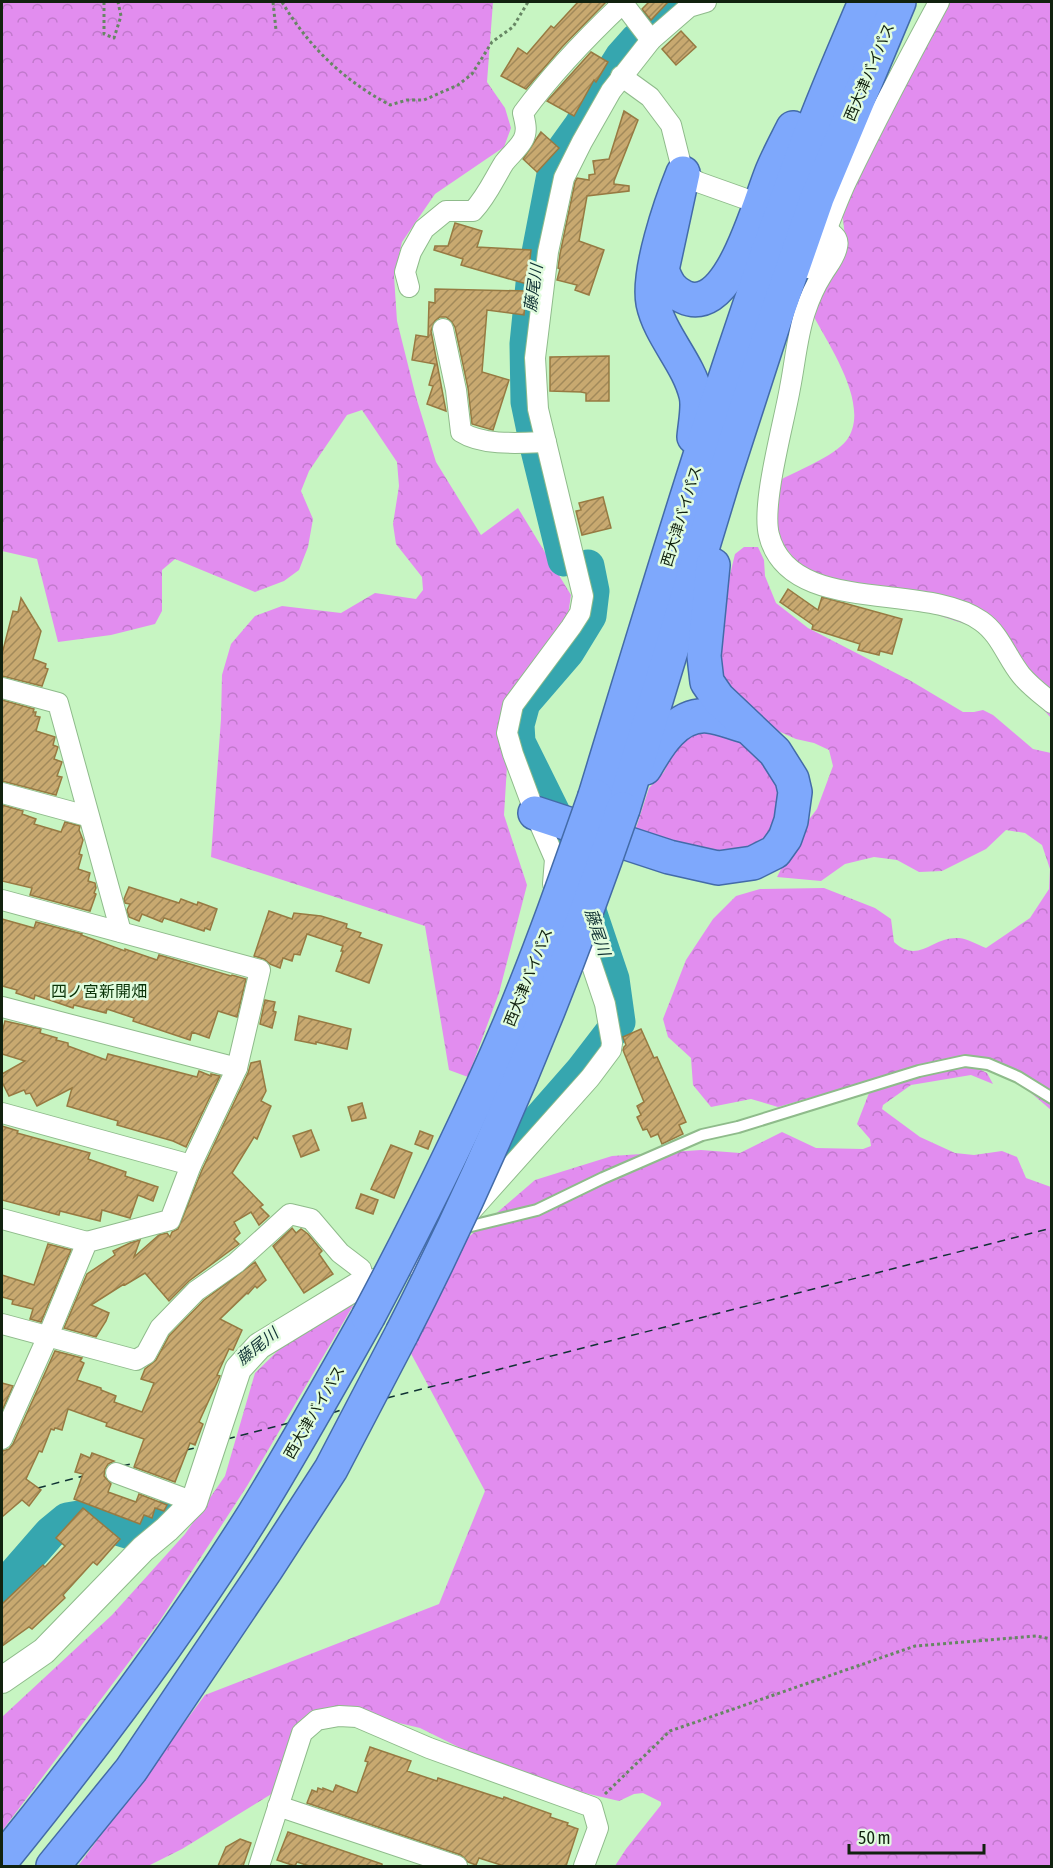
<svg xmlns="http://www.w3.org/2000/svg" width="1053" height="1868" font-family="'Asap Condensed','Noto Sans JP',sans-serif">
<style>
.forest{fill:url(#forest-crowns)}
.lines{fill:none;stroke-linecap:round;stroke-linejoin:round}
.river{stroke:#36a6af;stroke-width:33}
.ferry{stroke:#103234;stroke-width:1.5;stroke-dasharray:8 6;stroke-linecap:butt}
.building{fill:url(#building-hatch);stroke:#977a42;stroke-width:1.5}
.service-casing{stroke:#8fbb8b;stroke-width:14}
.minor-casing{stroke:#8fbb8b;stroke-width:22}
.tertiary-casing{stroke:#8fbb8b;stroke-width:28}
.trunk-casing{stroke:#436ba8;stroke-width:36}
.path{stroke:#678664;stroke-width:3;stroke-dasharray:3 3;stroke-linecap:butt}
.service{stroke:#fff;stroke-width:10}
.minor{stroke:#fff;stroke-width:20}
.tertiary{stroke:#fff;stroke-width:26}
.trunk{stroke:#7ea8fc;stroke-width:33}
.trunk-bridge-casing{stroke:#436ba8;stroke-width:36;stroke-linecap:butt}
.trunk-bridge{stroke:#7ea8fc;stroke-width:33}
.labels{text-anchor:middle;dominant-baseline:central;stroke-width:5;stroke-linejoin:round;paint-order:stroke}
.street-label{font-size:15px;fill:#11220f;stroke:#e1fcde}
.water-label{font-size:16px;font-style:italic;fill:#103234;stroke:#e1fcde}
.neighbourhood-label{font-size:16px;fill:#093207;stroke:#e1fcde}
</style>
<defs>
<pattern id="forest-crowns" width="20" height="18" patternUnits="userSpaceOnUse" patternTransform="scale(1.5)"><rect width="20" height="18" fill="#e28def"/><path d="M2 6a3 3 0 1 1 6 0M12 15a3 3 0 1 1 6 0" fill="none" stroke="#c179cc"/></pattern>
<pattern id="building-hatch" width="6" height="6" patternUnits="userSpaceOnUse" patternTransform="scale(1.5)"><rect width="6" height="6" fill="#c8a970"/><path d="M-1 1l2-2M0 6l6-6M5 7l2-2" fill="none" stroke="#a1895a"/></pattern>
</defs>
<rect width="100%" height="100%" fill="#c7f5c2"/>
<g class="forest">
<polygon points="2,2 493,2 487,82 505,108 511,128 504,147 435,194 402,242 394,276 397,321 416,397 436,462 481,535 518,508 571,595 568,615 500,734 507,766 504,815 527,885 499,993 468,1077 449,1070 425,926 211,857 221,719 222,675 231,644 255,616 282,606 341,613 375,593 416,599 423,590 422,577 396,544 393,524 399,486 397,462 362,410 347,415 309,471 301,491 313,519 308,547 299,570 284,581 255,592 175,559 162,570 162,611 155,624 111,635 58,642 37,559 2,551"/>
<path d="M947 2H1051V718L1014 677 1016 654 971 626 806 572C772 534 772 528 782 479 799 470 834 456 846 441 872 408 830 347 814 317L826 281 845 237 842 210 853 178 882 133Z"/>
<path d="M744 547H758L764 560 765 576 776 603 808 628 911 681 963 712H974L983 710 993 715 1033 749 1051 753V1110L1016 1080 971 1060 939 1061 778 1107 751 1099 711 1107 693 1085 691 1058 668 1037 663 1019 686 960 713 919 736 896 760 889 824 888 875 908 891 919 894 942C919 965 932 936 959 938 968 939 978 945 986 948L1030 918 1049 889 1050 869 1042 845 1025 833 1006 830 986 849 942 871 919 872 897 860 874 857 845 864 821 881 777 877 801 830 817 809 833 766 829 750 814 743 796 739 767 726 738 705 717 668 725 595 735 554Z"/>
<polygon points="710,723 761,753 779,785 778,815 769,834 748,849 723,854 693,851 635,831 649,788 664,772 683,731"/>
<polygon points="973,1066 987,1073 993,1084 971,1075 911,1085 883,1105 882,1109 920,1137 955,1153 974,1155 1002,1151 1017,1157 1026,1178 1051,1187 1051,1866 615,1866 626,1849 661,1805 661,1802 643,1793 634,1794 619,1801 572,1790 499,1767 420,1728 353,1712 328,1712 302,1719 289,1742 273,1793 182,1849 148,1866 78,1866 205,1695 439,1604 485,1491 408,1348 464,1241 535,1180 612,1156 701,1150 740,1153 782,1132 816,1148 863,1149 871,1146 870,1139 857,1124 871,1088 942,1070"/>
<polygon points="354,1304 247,1486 159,1622 2,1831 2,1717 112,1615 185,1534 225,1476 255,1373 297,1332"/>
</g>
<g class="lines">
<g class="river">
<polyline points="647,28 681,2"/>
<polyline points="564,560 537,450 527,402 526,344 532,284 554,169 562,151 580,126 602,87 621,57 637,39"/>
<polyline points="568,841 519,742 518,725 524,703 568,652 590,616 593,591 588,566"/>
<polyline points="410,1247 436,1226 458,1183 478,1161 512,1150 582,1070 619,1022 613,979 583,890"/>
<polyline points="2,1588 50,1533 67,1519 79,1517 143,1537 170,1516 174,1510"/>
</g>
<g class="ferry">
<polyline points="387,1398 1052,1228"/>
<polyline points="332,1413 344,1409"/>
<polyline points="227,1439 289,1423"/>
<polyline points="186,1450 199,1447"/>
<polyline points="122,1466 135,1463"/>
<polyline points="38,1488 83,1476"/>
</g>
</g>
<g class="building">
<polygon points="578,2 606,2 562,47 526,89 501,76 518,48 527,54 551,26 554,28"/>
<polygon points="649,2 668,2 651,20 642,9"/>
<polygon points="681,31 696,47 676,65 662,49"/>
<polygon points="591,52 608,62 596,82 594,80 574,116 547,101"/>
<polygon points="624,111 638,120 614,181 614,184 629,186 629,191 587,196 579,241 604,250 589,295 575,290 577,285 557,280 560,269 558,268 560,254 575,182 577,178 589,180 589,175 595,174 593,161 609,159"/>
<polygon points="541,132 559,148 537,172 523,159"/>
<polygon points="455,223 482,231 477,247 531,250 527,284 461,265 463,259 434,250 435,246 448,246"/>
<polygon points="435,289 526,291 524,315 487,310 482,372 509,380 493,430 472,424 468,388 455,327 451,321 446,317 440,317 435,321 431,331 446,411 427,404 433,386 429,385 435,364 412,360 416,335 428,337 429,302 435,303"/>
<polygon points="609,356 609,401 586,401 586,393 581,392 550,391 550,357"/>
<polygon points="603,497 611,528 582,535 576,511 581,510 579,503"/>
<polygon points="788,589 818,610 822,597 902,619 892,654 880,651 879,655 858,650 860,644 812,629 813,625 780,602"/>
<polygon points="21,598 41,631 33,659 46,664 45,668 48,669 42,686 2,676 2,654 13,611 18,612"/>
<polygon points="2,700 34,709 33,712 36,712 35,716 40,717 36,731 55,737 53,745 58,747 54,759 62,762 57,776 62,777 56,795 2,781"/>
<polygon points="2,805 23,811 22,814 36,819 34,824 61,832 65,822 80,826 79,830 83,840 79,854 82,855 78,869 90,873 88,881 95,883 96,888 94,893 96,894 90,911 30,895 32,888 2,881"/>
<polygon points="129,887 179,903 181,899 197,905 198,902 217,909 210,930 205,928 204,931 164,918 162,922 142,914 139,921 129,917 127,910 130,904 125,903 124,899"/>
<polygon points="269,911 292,919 294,913 321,916 347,924 346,928 361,933 359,937 382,945 369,983 336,971 343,951 341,951 343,946 307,934 300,955 294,954 292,961 283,958 280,968 270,964 264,959 254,956"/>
<polygon points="2,919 34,928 36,922 82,934 81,935 125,951 125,949 157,960 159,955 231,976 232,975 246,979 237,1017 218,1011 209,1038 192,1032 190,1040 133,1021 134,1018 107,1009 106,1013 74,1005 73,1008 35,995 34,999 16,993 17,990 2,986"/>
<polygon points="265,1000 275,1002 273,1011 276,1012 272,1028 260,1024"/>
<polygon points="299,1016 351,1029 347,1049 316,1042 316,1044 295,1040"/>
<polygon points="5,1021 41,1029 40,1033 57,1038 56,1040 68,1043 68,1046 106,1060 108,1054 197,1077 199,1071 211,1076 211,1074 220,1076 186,1147 173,1141 117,1125 118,1121 67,1106 72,1088 37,1106 30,1093 26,1094 24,1090 9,1096 2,1082 2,1074 25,1061 2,1054 2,1033"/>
<polygon points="641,1029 654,1058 657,1057 686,1122 679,1125 683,1134 662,1144 658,1134 651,1137 647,1129 643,1130 637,1117 641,1115 637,1106 644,1102 623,1050 624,1047 626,1045 623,1037"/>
<polygon points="260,1061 266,1091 261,1101 271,1106 257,1139 254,1137 232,1173 263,1205 260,1207 269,1216 259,1225 251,1212 234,1222 240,1233 234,1239 239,1244 189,1281 169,1301 145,1273 125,1285 124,1284 91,1305 109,1313 106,1321 96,1337 64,1328 87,1274 115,1255 113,1251 130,1243 140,1240 134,1257 159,1235 167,1233 170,1237 172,1232 178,1229 202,1170 248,1073 251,1063"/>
<polygon points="362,1103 366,1118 352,1121 348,1107"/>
<polygon points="2,1126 18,1131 17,1133 90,1153 88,1159 126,1172 125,1176 158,1187 153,1201 138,1195 130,1218 102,1210 100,1221 60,1211 59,1215 2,1200"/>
<polygon points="311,1130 319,1150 301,1157 293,1136"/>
<polygon points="420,1131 433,1136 428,1149 415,1144"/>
<polygon points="391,1145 412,1153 394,1198 371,1189"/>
<polygon points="361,1194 378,1200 373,1214 356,1208"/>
<polygon points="292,1228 296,1233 301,1229 308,1234 322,1251 319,1254 333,1274 304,1293 273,1246"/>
<polygon points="48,1244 71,1250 41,1322 30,1319 33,1309 12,1304 13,1300 2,1297 2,1275 34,1285"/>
<polygon points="255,1262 266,1280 257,1288 255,1286 248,1294 247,1293 220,1319 242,1330 233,1350 229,1349 217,1375 220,1376 199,1422 203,1424 195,1445 190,1443 175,1482 134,1467 144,1439 106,1426 107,1423 68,1409 62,1430 55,1428 54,1430 51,1429 42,1452 39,1451 26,1479 41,1490 29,1506 22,1500 2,1517 2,1451 9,1449 13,1444 55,1351 82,1358 80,1361 84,1363 77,1380 101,1388 101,1390 116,1396 114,1402 142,1412 154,1383 141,1379 145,1369 156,1360 169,1336 204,1300"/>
<polygon points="2,1383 13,1386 2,1411"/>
<polygon points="92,1453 114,1461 108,1464 105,1469 104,1476 111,1484 108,1492 136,1502 139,1494 167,1505 164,1511 155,1508 152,1518 144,1515 140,1524 74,1499 83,1474 75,1472 81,1454 90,1458"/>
<polygon points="83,1508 120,1539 97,1565 93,1562 63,1595 65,1598 32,1629 29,1627 2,1646 2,1604 43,1565 45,1567 65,1546 56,1538"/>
<polygon points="370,1747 411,1761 407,1771 437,1781 438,1778 503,1799 504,1797 551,1814 550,1817 568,1823 567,1825 578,1829 566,1866 504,1866 479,1858 476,1865 468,1862 461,1855 307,1803 312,1790 317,1792 318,1788 323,1790 323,1788 333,1792 336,1785 357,1793 368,1762 365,1761"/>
<polygon points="288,1832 382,1864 382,1866 309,1866 297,1862 295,1866 277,1860"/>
<polygon points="240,1839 251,1843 243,1866 218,1866 226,1847"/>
</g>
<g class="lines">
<defs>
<polyline id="service" points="459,1229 537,1210 603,1178 702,1135 738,1127 919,1071 965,1061 988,1064 1018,1077 1052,1098"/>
<g id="minor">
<polyline points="622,2 651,40"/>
<polyline points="621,76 650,97 671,125 683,173 698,182 743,198"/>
<path d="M830 232C836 237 839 240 837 247 835 258 827 266 822 275 815 286 809 300 805 312 797 336 795 363 790 388 784 423 761 504 769 535 789 617 925 581 981 621 1000 634 1007 658 1021 675 1030 686 1041 694 1052 703"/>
<path d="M793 267 809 268C824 241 833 209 847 180 876 120 907 61 939 2"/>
<path d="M409 287 405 272 411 252 424 229 446 211H473C487 196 494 179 504 163 510 155 518 149 523 140 528 131 525 122 523 113 553 72 587 37 623 3"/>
<path d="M443 329 456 390 461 432C483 446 520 443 546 442"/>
<polyline points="2,688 58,703 121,932"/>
<polyline points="2,793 87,816"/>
<polyline points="553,884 555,859 535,813 513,754 507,733 513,705 571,627 580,613 583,596 538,409 535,358 548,252 564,178 582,142 611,91 651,40 689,7 706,2"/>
<polyline points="2,900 260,970 237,1068 191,1165 170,1220 87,1242 48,1336 2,1439"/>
<polyline points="2,1007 237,1068"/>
<polyline points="2,1113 191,1165"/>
<polyline points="472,1210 590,1078 611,1050 612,1043 605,1004 580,930"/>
<polyline points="2,1219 87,1242"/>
<path d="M2 1324 136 1360 146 1354 160 1328 196 1291 236 1263 290 1214 311 1219 340 1253 361 1269 364 1282C393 1275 416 1262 440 1244"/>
<polyline points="116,1473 194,1502"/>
<polyline points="278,1806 457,1866"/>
<polyline points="259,1866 302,1733 317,1720 339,1716 357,1717 429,1748 592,1807 598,1828 584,1866"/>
</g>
<polyline id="tertiary" points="2,1680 44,1651 143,1549 167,1529 194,1502 238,1369 259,1346 364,1282"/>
<g id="trunk">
<path d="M694 437C695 424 699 407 696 395 688 362 660 336 653 303 647 272 671 203 683 173L662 270C667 283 671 291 684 297 731 319 760 198 773 169 779 155 786 142 793 128"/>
<path d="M645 768C658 745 677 713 708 716 720 717 733 723 745 726"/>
<path d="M595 796C661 579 726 362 805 149 823 99 845 50 865 2"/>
<polyline points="623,809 723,480 777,313 817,198 899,2"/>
<polyline points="535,813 669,857 718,868 753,863 775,852 785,838 791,821 795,792 792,779 775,752 718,698 707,682 704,656 713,565"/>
<path d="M2 1860C92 1749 178 1635 254 1514 294 1449 331 1383 368 1317"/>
<polyline points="53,1866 131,1770 267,1568 331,1469 402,1333"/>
</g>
</defs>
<use href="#service" class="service-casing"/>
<use href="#minor" class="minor-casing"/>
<use href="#tertiary" class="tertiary-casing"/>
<use href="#trunk" class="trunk-casing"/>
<g class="path">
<polyline points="104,2 104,34 114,38 121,16 118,2"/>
<polyline points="273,2 276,30"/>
<path d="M282 2C309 47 343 80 390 105L407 100H424L458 85 472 74 492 42 513 27 528 2"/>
<polyline points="605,1794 670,1731 915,1646 1036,1636 1052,1639"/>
</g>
<use href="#service" class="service"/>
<use href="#minor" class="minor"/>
<use href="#tertiary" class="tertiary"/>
<use href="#trunk" class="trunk"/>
<defs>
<g id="trunk-bridge">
<path d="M368 1317C419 1221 467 1125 509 1026 541 950 568 873 595 796"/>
<path d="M402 1333C489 1163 561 989 623 809"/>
</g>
</defs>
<use href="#trunk-bridge" class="trunk-bridge-casing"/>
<use href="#trunk-bridge" class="trunk-bridge"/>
</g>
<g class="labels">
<g class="street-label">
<text transform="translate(869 72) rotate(-67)">西大津バイパス</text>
<text transform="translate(681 516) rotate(-73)">西大津バイパス</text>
<text transform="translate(528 977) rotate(-68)">西大津バイパス</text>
<text transform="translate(314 1412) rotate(-60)">西大津バイパス</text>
</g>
<g class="water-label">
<text transform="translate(533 288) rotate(-82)">藤尾川</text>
<text transform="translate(598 932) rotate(72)">藤尾川</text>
<text transform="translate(257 1346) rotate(-39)">藤尾川</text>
</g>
<g class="neighbourhood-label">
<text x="99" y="991">四ノ宮新開畑</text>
</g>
</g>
<rect width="1053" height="1868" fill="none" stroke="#11220f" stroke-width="6"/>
<path d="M849 1844v9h135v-9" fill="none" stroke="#11220f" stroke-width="3"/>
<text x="858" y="1844" font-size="18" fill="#11220f" stroke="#e1fcde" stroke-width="4.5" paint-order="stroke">50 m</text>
</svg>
